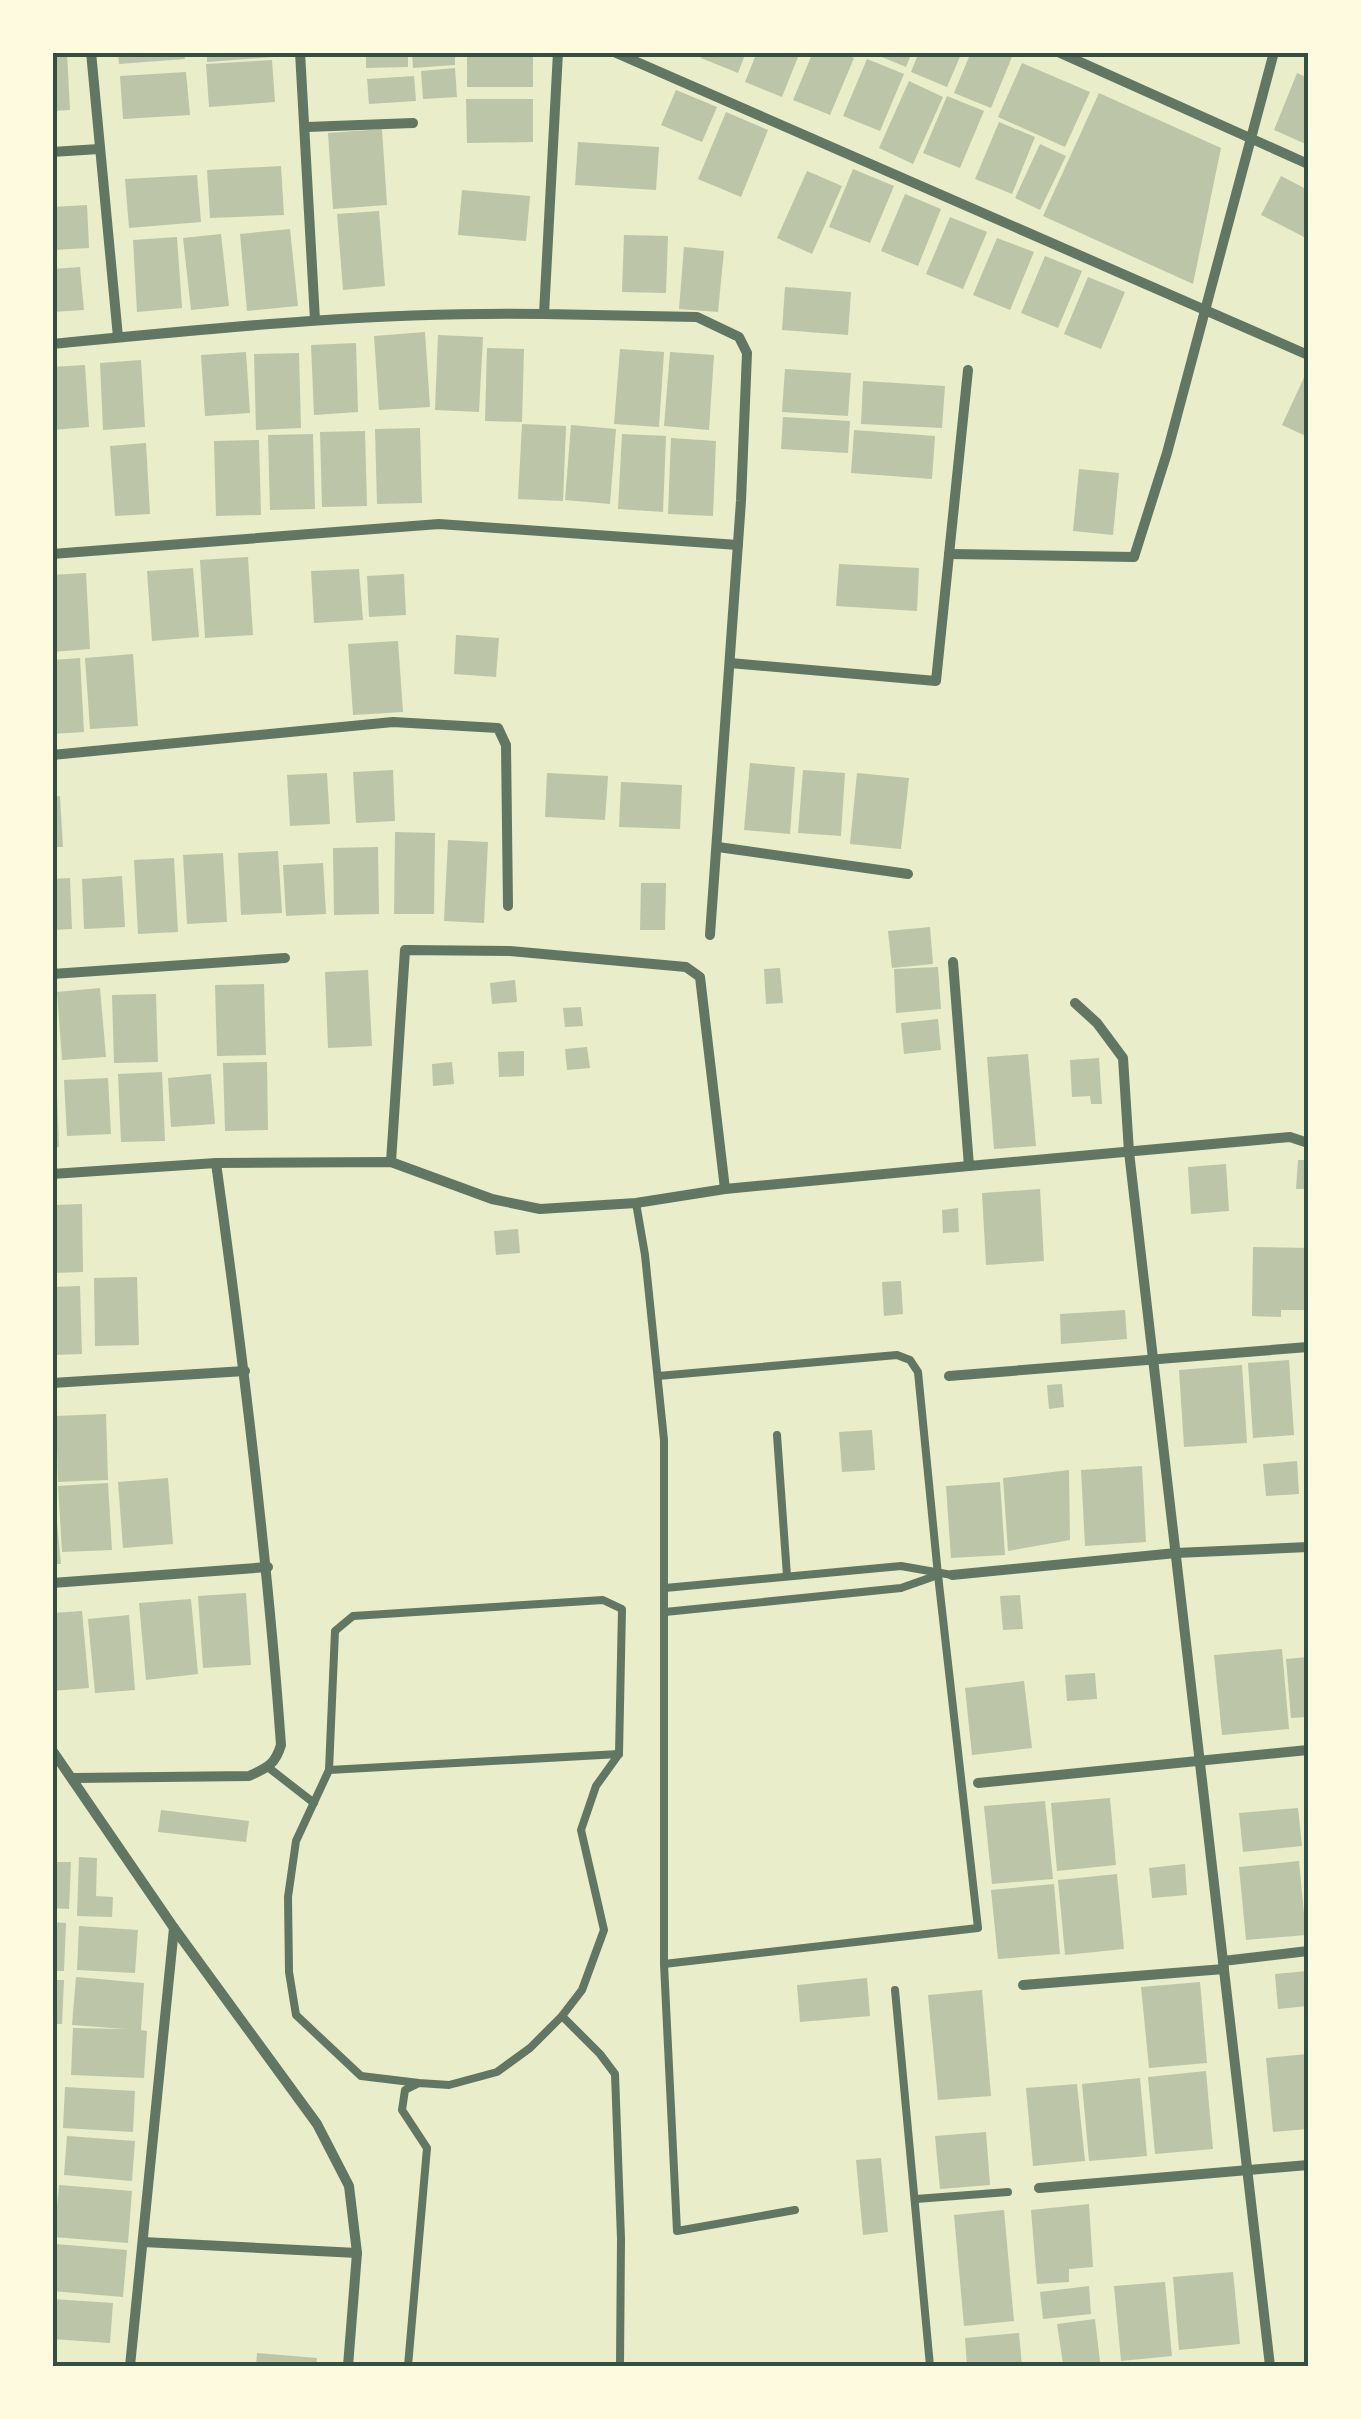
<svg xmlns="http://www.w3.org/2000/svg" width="1361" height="2419" font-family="Helvetica,sans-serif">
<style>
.building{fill:#bcc5a7}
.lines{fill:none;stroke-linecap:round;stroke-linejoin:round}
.service{stroke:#617663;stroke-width:8}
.minor{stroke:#617663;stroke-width:10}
.neatline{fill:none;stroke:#344e41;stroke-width:4}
</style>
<rect width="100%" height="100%" fill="#e9edc9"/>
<g class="building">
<polygon points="52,52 67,52 70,110 52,111"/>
<polygon points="118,52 184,52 185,59 119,64"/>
<polygon points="207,52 273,52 273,57 207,62"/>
<polygon points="366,52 408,52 408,67 366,68"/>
<polygon points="412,52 455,52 455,65 413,68"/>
<rect x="467" y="52" width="66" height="35"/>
<polygon points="703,52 746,52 738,73 701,58"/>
<polygon points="757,52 800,52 782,97 745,82"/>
<polygon points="813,52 840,52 854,58 830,115 793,100"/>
<polygon points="870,52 912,52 906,67"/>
<polygon points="919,52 962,52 947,87 911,72"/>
<polygon points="971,52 1014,52 991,108 954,93"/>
<polygon points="867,59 904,74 880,131 843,116"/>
<polygon points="272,60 275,102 209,107 206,64"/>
<polygon points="1022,63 1090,92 1065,147 998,117"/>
<polygon points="455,68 457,97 423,99 421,71"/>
<polygon points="186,72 190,115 123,119 120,76"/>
<polygon points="1297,73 1308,78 1308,145 1274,130"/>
<polygon points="414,76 416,101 369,104 367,79"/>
<polygon points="909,81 943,97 913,164 879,148"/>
<polygon points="676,90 717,107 702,142 661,125"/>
<polygon points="1099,93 1221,148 1193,284 1043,216"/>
<polygon points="947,96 984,111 960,168 923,153"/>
<polygon points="466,99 533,99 533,142 467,143"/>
<polygon points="726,112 768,130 741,197 698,179"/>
<polygon points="999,122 1035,137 1012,194 975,179"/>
<polygon points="382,129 387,205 333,209 328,133"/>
<polygon points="578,142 659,147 656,190 575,185"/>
<polygon points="1040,144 1066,156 1040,210 1015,198"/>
<polygon points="281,166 284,215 210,218 207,170"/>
<polygon points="853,169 894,186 870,243 829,227"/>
<polygon points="807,171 842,186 812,254 777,238"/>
<polygon points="197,175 201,222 129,228 125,179"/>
<polygon points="1281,176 1308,190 1308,239 1261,215"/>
<polygon points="462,190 530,196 526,241 458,235"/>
<polygon points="905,194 941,209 918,266 881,251"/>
<polygon points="87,205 89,248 52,250 52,207"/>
<polygon points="379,211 385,286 343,290 337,214"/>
<polygon points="950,217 987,232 963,289 926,274"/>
<polygon points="290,229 298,306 247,311 240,234"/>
<polygon points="221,234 229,306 191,310 183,238"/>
<polygon points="624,235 668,236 666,293 622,292"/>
<polygon points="177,237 182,308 137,312 133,240"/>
<polygon points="997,238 1034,252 1010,310 973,295"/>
<polygon points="684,247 724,251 718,312 679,309"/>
<polygon points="1045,256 1082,271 1058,328 1021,313"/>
<polygon points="80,267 84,310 52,312 52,269"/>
<polygon points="1088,277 1125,292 1101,349 1064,334"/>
<polygon points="785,287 851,292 848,335 782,330"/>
<polygon points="425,332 430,407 379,410 374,336"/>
<polygon points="438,335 483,337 479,412 435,410"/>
<polygon points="356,343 358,412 314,415 311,345"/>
<polygon points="487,348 524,349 522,422 485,421"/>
<polygon points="620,349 664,352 659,427 614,424"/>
<polygon points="246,352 250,413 205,416 201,355"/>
<polygon points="670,352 714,355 709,430 664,426"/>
<polygon points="299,353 301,428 256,430 254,354"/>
<polygon points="141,360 145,427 103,430 100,363"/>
<polygon points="85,365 89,427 52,430 52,367"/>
<polygon points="785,369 851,373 848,416 782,412"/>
<polygon points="1308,369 1308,437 1282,425"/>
<polygon points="863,381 945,386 942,428 861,424"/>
<polygon points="783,417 850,421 848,453 781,449"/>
<polygon points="522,424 566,426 563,501 518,499"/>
<polygon points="571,425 616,429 610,504 565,500"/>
<polygon points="420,428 422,503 377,504 375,429"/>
<polygon points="854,430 935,436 932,479 851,473"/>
<polygon points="365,431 367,506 322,507 320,432"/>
<polygon points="313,434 315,509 270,510 268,435"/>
<polygon points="622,434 666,436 663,512 618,509"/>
<polygon points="671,438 716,441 713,516 668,514"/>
<polygon points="259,440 261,515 216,516 214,441"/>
<polygon points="146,443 150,514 115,516 110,446"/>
<polygon points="1079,469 1119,473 1113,535 1073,531"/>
<polygon points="248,557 253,635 205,638 200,560"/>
<polygon points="839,564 919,568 917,611 836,606"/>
<polygon points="193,568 199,637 152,641 147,571"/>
<polygon points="359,569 363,620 314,623 311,571"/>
<polygon points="86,573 90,649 52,652 52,575"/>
<polygon points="404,574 406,615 369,617 367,576"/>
<polygon points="456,635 499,638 496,677 454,674"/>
<polygon points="398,641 403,712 353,715 348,644"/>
<polygon points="133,654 138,726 90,729 85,658"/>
<polygon points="80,658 84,732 52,734 52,660"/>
<polygon points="750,763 795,767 790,834 744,830"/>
<polygon points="393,770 395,821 356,823 353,772"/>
<polygon points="803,770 845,773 841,836 798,833"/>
<polygon points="327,773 330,824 290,826 287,775"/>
<polygon points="547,773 608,776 605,820 545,817"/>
<polygon points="857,773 909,778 901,849 850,844"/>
<polygon points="621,782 682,785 680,829 619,827"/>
<polygon points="60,796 63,847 52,847 52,797"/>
<polygon points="395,832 435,833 434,914 394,914"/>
<polygon points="448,840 488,842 484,923 444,921"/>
<polygon points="378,847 379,914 334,915 333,848"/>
<polygon points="278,851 282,913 241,915 238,853"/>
<polygon points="223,853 227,922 187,924 183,855"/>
<polygon points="174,858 178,932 138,934 134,860"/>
<polygon points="323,863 326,914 286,916 283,865"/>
<polygon points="122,876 125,927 84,929 82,879"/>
<polygon points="70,878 72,929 52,930 52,879"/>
<polygon points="641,883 666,883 665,930 640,930"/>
<polygon points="930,927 933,964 892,968 888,931"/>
<polygon points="938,967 941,1009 896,1013 894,969"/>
<polygon points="780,968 783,1003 766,1004 764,969"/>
<polygon points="368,970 372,1046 328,1048 325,972"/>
<polygon points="515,980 517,1002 492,1004 490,983"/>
<polygon points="264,984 266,1055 217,1056 215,985"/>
<polygon points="100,988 106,1057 62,1060 57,992"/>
<polygon points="156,994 158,1062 114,1063 112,995"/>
<polygon points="581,1007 583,1026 565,1027 563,1008"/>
<polygon points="938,1019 941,1050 904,1054 901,1023"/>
<polygon points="587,1047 590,1068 567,1070 565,1049"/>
<polygon points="524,1051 524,1076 499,1077 498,1052"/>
<polygon points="1028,1054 1036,1146 994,1149 987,1057"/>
<polygon points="1099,1058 1102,1104 1091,1104 1090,1096 1072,1097 1070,1060"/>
<polygon points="267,1062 268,1130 225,1131 223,1063"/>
<polygon points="452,1062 454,1084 433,1086 432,1064"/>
<polygon points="52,1069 56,1069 59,1147 52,1147"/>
<polygon points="162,1072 165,1141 121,1142 118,1074"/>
<polygon points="211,1074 215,1124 171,1127 168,1078"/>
<polygon points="108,1078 111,1134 67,1136 64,1080"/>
<polygon points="1298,1160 1308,1160 1308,1189 1296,1189"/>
<polygon points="1226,1164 1229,1211 1191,1214 1188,1167"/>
<polygon points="1040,1189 1044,1261 986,1265 982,1193"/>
<polygon points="82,1204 83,1272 52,1273 52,1205"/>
<polygon points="958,1208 959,1232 943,1233 942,1210"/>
<polygon points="518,1229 520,1253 496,1255 494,1231"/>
<polygon points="1253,1247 1308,1248 1308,1310 1281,1310 1281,1317 1252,1316"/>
<polygon points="137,1277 139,1345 95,1346 94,1278"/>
<polygon points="901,1281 903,1314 884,1316 882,1282"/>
<polygon points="80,1286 82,1354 52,1355 52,1287"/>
<polygon points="1125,1310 1127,1339 1061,1344 1060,1314"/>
<polygon points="1289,1360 1294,1435 1253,1438 1248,1363"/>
<polygon points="1242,1365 1247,1443 1184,1447 1179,1370"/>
<polygon points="1062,1384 1064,1407 1049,1409 1047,1385"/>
<polygon points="106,1414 108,1480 58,1482 56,1416"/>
<polygon points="872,1430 875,1470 842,1472 839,1432"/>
<polygon points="1297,1461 1299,1494 1266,1496 1263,1464"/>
<polygon points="1142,1466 1146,1542 1085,1546 1081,1470"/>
<polygon points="1069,1470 1070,1540 1008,1551 1003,1478"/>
<polygon points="168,1478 173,1544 123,1548 118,1482"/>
<polygon points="1000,1482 1005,1555 951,1558 946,1486"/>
<polygon points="108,1483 112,1550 62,1552 58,1486"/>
<polygon points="52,1501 55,1501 61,1564 52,1564"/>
<polygon points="246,1593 251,1665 203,1668 198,1596"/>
<polygon points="1020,1595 1023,1629 1003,1630 1000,1596"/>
<polygon points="191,1599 198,1674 146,1680 139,1603"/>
<polygon points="82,1611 89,1688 52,1691 52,1613"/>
<polygon points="129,1615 135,1690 95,1693 88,1619"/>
<polygon points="1282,1649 1289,1729 1222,1735 1214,1655"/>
<polygon points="1308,1657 1308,1717 1291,1718 1286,1659"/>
<polygon points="1095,1673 1097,1699 1067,1701 1065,1675"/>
<polygon points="1024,1681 1032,1748 972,1755 965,1688"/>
<polygon points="1110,1798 1116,1865 1057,1871 1051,1803"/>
<polygon points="1045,1801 1053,1879 992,1884 984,1806"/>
<polygon points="1298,1808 1302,1846 1243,1852 1239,1813"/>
<polygon points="161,1810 249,1821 246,1842 158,1832"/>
<polygon points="79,1857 97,1858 96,1896 113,1897 112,1917 77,1916"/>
<polygon points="1299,1861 1306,1935 1246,1940 1239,1867"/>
<polygon points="52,1862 71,1862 69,1909 52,1908"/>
<polygon points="1185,1864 1187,1895 1152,1898 1149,1868"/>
<polygon points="1117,1874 1124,1949 1065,1955 1058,1880"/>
<polygon points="1054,1884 1060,1954 998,1959 991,1890"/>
<polygon points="52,1922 66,1923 64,1971 52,1971"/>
<polygon points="79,1926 138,1930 135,1973 77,1970"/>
<polygon points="1308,1971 1308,2006 1278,2009 1275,1974"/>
<polygon points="76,1977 144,1983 141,2030 147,2031 144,2078 71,2075 73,2028 126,2029 72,2025"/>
<polygon points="867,1978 870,2016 800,2022 797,1985"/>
<polygon points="52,1980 64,1980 62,2024 52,2024"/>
<polygon points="1200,1982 1207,2063 1149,2068 1141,1987"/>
<polygon points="982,1990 991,2096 938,2100 928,1995"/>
<polygon points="1308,2054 1308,2129 1273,2132 1266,2058"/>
<polygon points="1206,2071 1213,2149 1155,2154 1148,2077"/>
<polygon points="1140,2078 1147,2156 1089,2161 1082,2084"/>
<polygon points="1077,2084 1085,2161 1033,2166 1026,2088"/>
<polygon points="65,2087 135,2091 133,2132 63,2128"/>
<polygon points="986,2132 990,2185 940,2189 935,2136"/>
<polygon points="67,2136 135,2141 132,2181 64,2175"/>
<polygon points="881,2158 888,2232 863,2235 856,2160"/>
<polygon points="59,2185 132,2191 128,2243 54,2237"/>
<polygon points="1089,2204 1093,2267 1069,2269 1069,2282 1037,2284 1031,2210"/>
<polygon points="1004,2210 1014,2321 964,2326 954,2215"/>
<polygon points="56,2244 127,2250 123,2297 52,2291"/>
<polygon points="1233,2272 1240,2344 1179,2350 1173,2277"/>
<polygon points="1165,2282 1172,2356 1121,2361 1114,2286"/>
<polygon points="1089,2286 1091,2314 1043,2319 1040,2292"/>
<polygon points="52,2299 113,2303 110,2343 52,2339"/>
<polygon points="1095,2319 1100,2362 1063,2364 1057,2324"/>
<polygon points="1019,2333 1022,2366 967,2366 965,2338"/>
<polygon points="257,2353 317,2358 316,2366 256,2366"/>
</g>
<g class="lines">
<g class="service">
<polyline points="636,1203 645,1255 664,1440 664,1964 677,2231 795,2210"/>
<polyline points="658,1376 897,1355 910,1360 918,1372 938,1575 901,1588 665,1612"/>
<polyline points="777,1435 787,1576"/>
<polyline points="665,1588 901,1566 952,1575"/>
<polyline points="269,1768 314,1803"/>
<polyline points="329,1770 619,1754"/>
<polyline points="664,1964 978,1928 938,1575"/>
<polyline points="895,1990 930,2366"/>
<polyline points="562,2016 600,2054 615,2074 621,2239 620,2366"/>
<polyline points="916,2199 1008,2192"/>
<polyline points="408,2366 427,2148 402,2110 405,2090 419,2083 449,2085 497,2072 530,2048 562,2016 582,1990 604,1930 581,1830 596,1786 619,1754 622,1609 603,1600 353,1616 335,1631 329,1770 296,1841 288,1897 289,1972 296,2015 361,2076 419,2083"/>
</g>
<g class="minor">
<polyline points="91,52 118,337"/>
<polyline points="300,52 315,320"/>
<polyline points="558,52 544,314 697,317 739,337 747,353 741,501 710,935"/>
<polyline points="614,52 1308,355"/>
<polyline points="1058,52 1308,164"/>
<polyline points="307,127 413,123"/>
<polyline points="52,152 99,149"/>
<path d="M52 344C216 328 379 311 544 314"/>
<polyline points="52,554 439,524 738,545"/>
<polyline points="949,554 1134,557 1167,453 1274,52"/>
<polyline points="730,663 936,681 968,370"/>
<polyline points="52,755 393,722 498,728 506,745 508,906"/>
<polyline points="718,847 908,874"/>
<polyline points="953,962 969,1166 1290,1137 1308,1143"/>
<polyline points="52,974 285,958"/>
<polyline points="1075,1003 1097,1023 1123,1058 1129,1152 1270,2366"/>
<polyline points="391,1162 405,950 510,951 686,967 700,977 725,1189"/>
<polyline points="52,1174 216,1163 391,1162 492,1199 540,1209 636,1203 725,1189 969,1166"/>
<polyline points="949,1376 1308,1347"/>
<polyline points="52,1383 245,1371"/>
<polyline points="952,1575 1176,1553 1308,1547"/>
<polyline points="52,1583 268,1567"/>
<polyline points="52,1750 174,1928 317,2124 349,2186 357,2253 348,2366"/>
<path d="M74 1778 249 1776C267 1768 275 1765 281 1745 267 1550 243 1357 216 1163"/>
<polyline points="978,1783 1308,1750"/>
<polyline points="1223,1961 1308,1951"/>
<polyline points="1023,1985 1224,1969"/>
<polyline points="1039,2188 1308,2165"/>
<polyline points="143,2242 357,2253"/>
<polyline points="130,2366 174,1928"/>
</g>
</g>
<rect width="1361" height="2419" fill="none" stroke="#fefae0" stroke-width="110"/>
<rect x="55" y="55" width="1251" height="2309" class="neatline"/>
</svg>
